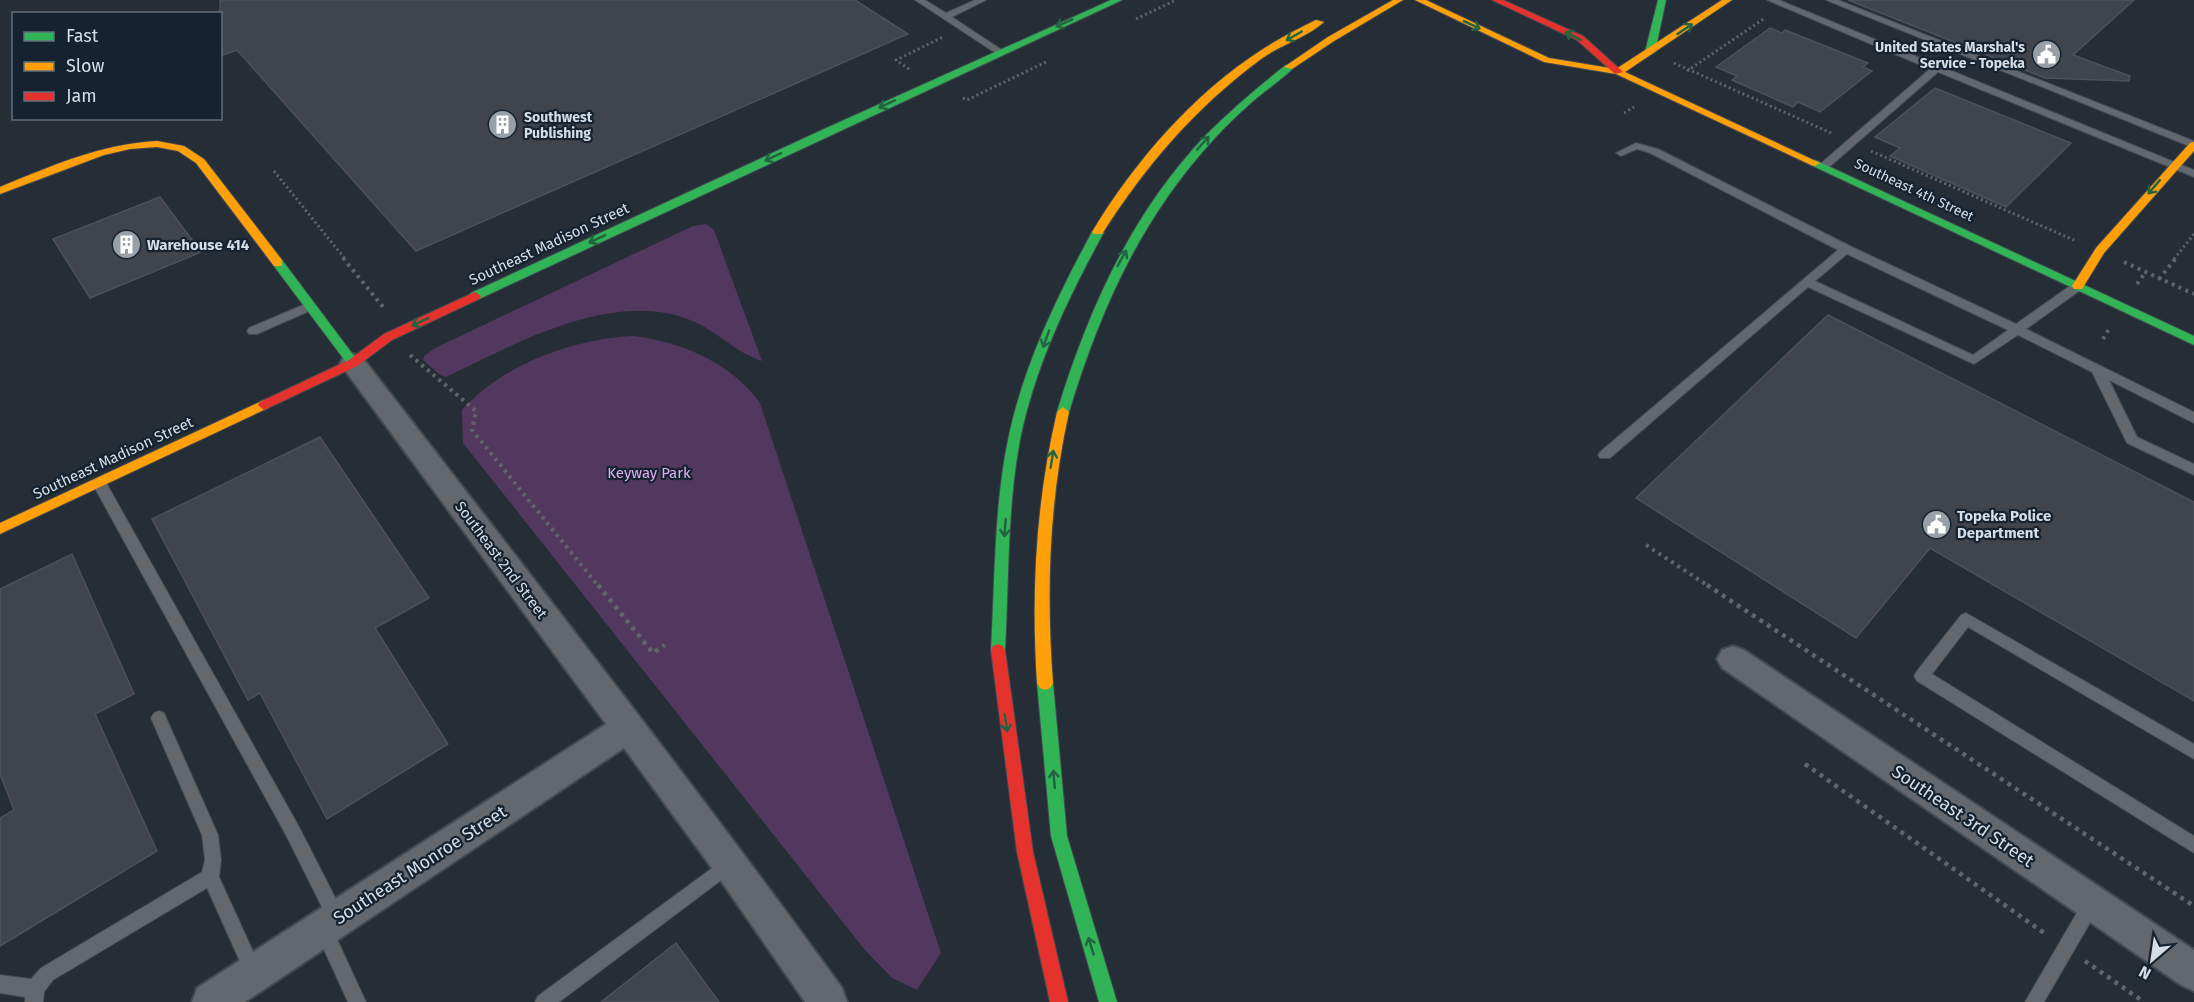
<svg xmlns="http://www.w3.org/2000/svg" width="2194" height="1002" font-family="'Fira Sans',sans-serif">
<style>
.green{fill:#52385e}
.building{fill:#40444c;stroke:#4d5159;stroke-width:1.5}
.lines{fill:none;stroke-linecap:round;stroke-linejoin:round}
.lane-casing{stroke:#424a51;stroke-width:2}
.street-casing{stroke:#424a51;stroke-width:4}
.fast-casing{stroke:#424a51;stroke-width:2}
.slow-casing{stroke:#424a51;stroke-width:2}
.jam-casing{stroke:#424a51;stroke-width:2}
.path-far2{stroke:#60656b;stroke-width:3;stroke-dasharray:2 3;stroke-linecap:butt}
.path-far1{stroke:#60656b;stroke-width:4;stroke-dasharray:3 4.5;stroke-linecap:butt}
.path{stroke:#60656b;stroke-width:4.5;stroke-dasharray:4 5;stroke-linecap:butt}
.lane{fill:#63686f;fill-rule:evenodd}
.street{fill:#63686f;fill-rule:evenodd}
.fast{fill:#30b455;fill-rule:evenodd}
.slow{fill:#ff9f0a;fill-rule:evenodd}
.jam{fill:#e5322d;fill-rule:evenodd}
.oneway{stroke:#216441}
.labels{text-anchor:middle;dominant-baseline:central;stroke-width:4.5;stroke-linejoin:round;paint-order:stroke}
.far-poi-label{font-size:14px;font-weight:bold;fill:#d5dee7;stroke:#152331;text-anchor:end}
.far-street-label{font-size:14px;fill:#d5dee7;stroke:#152331}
.street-label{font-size:15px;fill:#d5dee7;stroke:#152331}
.poi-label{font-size:15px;font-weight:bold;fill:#d5dee7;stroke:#152331;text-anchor:start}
.park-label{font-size:15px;fill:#dfadf3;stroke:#152331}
.near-street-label{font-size:18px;fill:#d5dee7;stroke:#152331}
</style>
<rect width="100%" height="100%" fill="#252d36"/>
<g class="green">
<path d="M706 224 714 230 762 361C736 353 716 330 690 320 612 289 515 344 446 377L440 375 423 360 424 356 435 348 693 226Z"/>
<path d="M633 336C682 342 730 362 760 403L941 953 917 990 892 978 864 949 463 443 462 410C503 364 573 339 633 336Z"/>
</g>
<g class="building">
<polygon points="220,0 855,0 908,34 416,251 237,50 220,56"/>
<polygon points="1848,0 2134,0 2073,55 2130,76 2129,81 2045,78"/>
<polygon points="1770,28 1782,33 1785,30 1868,63 1863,67 1872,71 1820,112 1798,102 1793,107 1732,80 1737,76 1716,67"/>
<polygon points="1935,88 2071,143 2006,207 1890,156 1900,148 1875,137"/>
<polygon points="160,197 201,252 90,298 53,239"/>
<polygon points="1828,315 2194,502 2194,701 1930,548 1856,638 1636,498"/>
<polygon points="320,437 429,598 375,628 448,744 327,819 260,693 248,700 152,519"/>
<polygon points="72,554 134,694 95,714 157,851 0,946 0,818 14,810 0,774 0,589"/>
<polygon points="676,943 719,1002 601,1002"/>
</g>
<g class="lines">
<defs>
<g id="lane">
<polygon points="915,0 925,0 946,13 975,0 986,0 952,17 1005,52 997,54"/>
<polygon points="1767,0 1779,0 2194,170 2194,177 1938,72 1827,169 1819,169 1819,165 1930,69"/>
<polygon points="1826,0 1838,0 2194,141 2194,148"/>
<path d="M1636 143 1658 149 1850 246 2016 324 2074 283H2082V289L2026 329 2194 412V423L2109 380 2137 437 2194 464V475L2127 443 2092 372 2018 335 1974 364 1808 287 1610 458H1600L1598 455 1600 452 1838 250 1650 153 1637 149 1621 156 1616 153ZM1847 254 2008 330 1973 355 1815 281Z"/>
<polygon points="310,302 316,306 314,309 257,334 249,334 247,331 249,328"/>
<polygon points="99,478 104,479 298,825 342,911 345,917 342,923 336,926 330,923 286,835 92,483"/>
<polygon points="1966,613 2194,744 2194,759 1968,627 1932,674 2194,836 2194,853 1917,681 1914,676 1917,671 1961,615"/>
<polygon points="159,711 164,713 218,835 221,860 219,877 262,971 259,977 253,980 247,977 207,888 53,980 44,992 43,1002 25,1002 25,997 0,993 0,975 31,979 41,968 202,872 205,860 202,835 151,718 154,713"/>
<polygon points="730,855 736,857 738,863 736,869 559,1002 535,1002 538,996"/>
<polygon points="2092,895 2098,897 2101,903 2098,909 2044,1002 2025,1002 2086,897"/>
<polygon points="324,921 330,924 366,1002 348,1002 315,930 318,924"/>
</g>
<g id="street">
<path d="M353 354 362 357C524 567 687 774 842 988L847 1002H805L717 875 624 748 245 1002H192L197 988 606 724 344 369 340 363 344 357Z"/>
<polygon points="1733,646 1744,650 2194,950 2194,991 2181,985 1722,668 1717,659 1722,650"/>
</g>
<g id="fast">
<polygon points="1111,0 1122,0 479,299 475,300 469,296 471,293 822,130"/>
<polygon points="1658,0 1666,0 1655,52 1650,55 1645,52"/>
<path d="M1286 65 1294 67C1282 80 1265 90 1252 102 1238 114 1225 127 1213 140 1140 220 1100 310 1069 412L1067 415H1059L1057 412C1088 310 1132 212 1207 134 1232 109 1258 87 1286 65Z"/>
<polygon points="1815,160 2194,336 2194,345 1811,165 1810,163"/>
<path d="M1098 229 1104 232C1068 298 1035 366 1020 440 1007 509 1009 580 1005 650L1003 654 998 656 993 654 991 650C995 580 994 508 1008 440 1023 366 1057 297 1092 232Z"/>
<polygon points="278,259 282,260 357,360 359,363 357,366 349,366 274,266 272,263"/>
<polygon points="1045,676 1050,678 1053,683 1067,836 1117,1002 1099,1002 1051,836 1037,683 1040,678"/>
</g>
<g id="slow">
<polygon points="1393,0 1403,0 1334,41 1292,69 1284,67 1328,37"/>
<polygon points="1415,0 1426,0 1549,58 1616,69 1722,0 1732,0 1625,72 1820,163 1815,166 1811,165 1616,74 1544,62"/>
<path d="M1316 20 1324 22C1306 38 1280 45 1261 59 1195 108 1146 165 1102 234H1094L1092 232C1135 161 1193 94 1263 49 1280 38 1298 29 1316 20Z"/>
<path d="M157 141 184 146 204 159 282 260V266H274L196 163 178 151 157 147 130 149 104 155 0 194V187C51 166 101 144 157 141Z"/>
<polygon points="2194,142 2194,151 2104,253 2082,289 2074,289 2072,286 2096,248 2190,143"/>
<polygon points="264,400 270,405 268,408 0,534 0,523"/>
<path d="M1063 407 1069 412C1049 502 1046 591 1053 683L1050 688 1045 690 1040 688 1037 683C1031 591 1036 502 1057 412Z"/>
</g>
<g id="jam">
<polygon points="1492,0 1503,0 1583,36 1623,72 1615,74 1577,40"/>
<polygon points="475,292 481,296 479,299 392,340 357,366 268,408 264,410 258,405 260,402 349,360 384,334"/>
<polygon points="998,644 1003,646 1005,650 1033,852 1068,1002 1050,1002 1017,852 991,650 993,646"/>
</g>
</defs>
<use href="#lane" class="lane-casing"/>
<use href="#street" class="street-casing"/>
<use href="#fast" class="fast-casing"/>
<use href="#slow" class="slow-casing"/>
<use href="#jam" class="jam-casing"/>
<g class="path-far2">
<polyline points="1136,19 1176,0"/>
<polyline points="1674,63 1831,133"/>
<polyline points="909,69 896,60 943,37"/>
<polyline points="1687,71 1765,18"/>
<polyline points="963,98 967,100 1048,61"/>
<polyline points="1624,113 1634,107"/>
<polyline points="1871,151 2076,241"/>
<polyline points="274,171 345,259"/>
<polyline points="2174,259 2194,234"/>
</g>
<g class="path-far1">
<polyline points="343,258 383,307"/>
<polyline points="2124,262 2194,294"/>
<polyline points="2159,279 2176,258"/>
<polyline points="2137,284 2145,273"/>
<polyline points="2103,339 2109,329"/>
<polyline points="410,355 476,411 472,430 599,587"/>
<polyline points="1646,545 1710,587"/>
</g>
<g class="path">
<polyline points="598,585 653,653 665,645"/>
<polyline points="1707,585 2194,906"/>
<polyline points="1805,764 2047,935"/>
<polyline points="2085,961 2144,1002"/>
</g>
<use href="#lane" class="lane"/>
<use href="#street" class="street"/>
<use href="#fast" class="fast"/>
<use href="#slow" class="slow"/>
<use href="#jam" class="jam"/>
</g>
<defs><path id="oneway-shaft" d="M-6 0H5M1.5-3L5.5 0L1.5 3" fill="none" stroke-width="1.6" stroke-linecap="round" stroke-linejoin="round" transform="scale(1.5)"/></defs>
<g class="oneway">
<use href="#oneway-shaft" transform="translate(1064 23) rotate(156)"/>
<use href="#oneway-shaft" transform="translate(1472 25) rotate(25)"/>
<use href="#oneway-shaft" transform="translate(1685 29) rotate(-34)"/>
<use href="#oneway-shaft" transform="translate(1294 36) rotate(150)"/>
<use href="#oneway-shaft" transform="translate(1573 36) rotate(-153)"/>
<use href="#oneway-shaft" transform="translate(887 104) rotate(155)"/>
<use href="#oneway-shaft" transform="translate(1203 143) rotate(-48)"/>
<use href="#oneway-shaft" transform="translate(773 157) rotate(155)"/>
<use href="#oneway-shaft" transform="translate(2154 187) rotate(130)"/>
<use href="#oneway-shaft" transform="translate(597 239) rotate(155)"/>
<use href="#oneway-shaft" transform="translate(1122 258) rotate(-61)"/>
<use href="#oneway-shaft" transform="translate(420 322) rotate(155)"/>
<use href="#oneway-shaft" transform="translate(1046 339) rotate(110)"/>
<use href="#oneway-shaft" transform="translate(1052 459) rotate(-81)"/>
<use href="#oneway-shaft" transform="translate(1005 528) rotate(95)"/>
<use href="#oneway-shaft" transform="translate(1006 723) rotate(82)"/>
<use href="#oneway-shaft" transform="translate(1054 779) rotate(-95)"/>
<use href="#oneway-shaft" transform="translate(1091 946) rotate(-107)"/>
</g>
<defs>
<symbol id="civic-disc" viewBox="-11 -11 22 22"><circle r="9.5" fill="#97a0a9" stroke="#152331"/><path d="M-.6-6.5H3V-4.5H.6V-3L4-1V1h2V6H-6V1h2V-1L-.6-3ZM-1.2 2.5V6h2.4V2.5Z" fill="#fff"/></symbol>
<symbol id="building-disc" viewBox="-11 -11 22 22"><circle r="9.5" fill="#97a0a9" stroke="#152331"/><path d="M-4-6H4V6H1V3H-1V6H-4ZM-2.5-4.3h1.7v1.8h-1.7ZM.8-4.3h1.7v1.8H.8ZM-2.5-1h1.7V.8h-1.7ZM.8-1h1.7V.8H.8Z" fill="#fff"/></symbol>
</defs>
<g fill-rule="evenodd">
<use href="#civic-disc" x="2030" y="38" width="33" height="33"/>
<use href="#building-disc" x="486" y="108" width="33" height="33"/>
<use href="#building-disc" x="110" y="228" width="33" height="33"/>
<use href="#civic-disc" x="1920" y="508" width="33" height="33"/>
</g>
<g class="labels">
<g class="far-poi-label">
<text x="2025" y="47">United States Marshal's<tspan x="2025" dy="16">Service - Topeka</tspan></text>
<text x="524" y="117" text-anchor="start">Southwest<tspan x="524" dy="16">Publishing</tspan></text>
</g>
<g class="far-street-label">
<text transform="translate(1914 190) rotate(25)">Southeast 4th Street</text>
</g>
<g class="street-label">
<text transform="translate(549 244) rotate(-25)">Southeast Madison Street</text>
<text transform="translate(113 458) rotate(-25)">Southeast Madison Street</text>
<text transform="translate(501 560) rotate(53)">Southeast 2nd Street</text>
</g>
<g class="poi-label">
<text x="147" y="245">Warehouse 414</text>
<text x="1957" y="516">Topeka Police<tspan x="1957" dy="17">Department</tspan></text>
</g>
<g class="park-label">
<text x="649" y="473">Keyway Park</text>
</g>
<g class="near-street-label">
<text transform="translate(1963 816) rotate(34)">Southeast 3rd Street</text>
<text transform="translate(420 865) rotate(-33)">Southeast Monroe Street</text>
</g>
</g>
<rect x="12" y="12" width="210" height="108" fill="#152331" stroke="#626e7a" stroke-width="1.5"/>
<rect x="24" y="32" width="30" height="9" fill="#30b455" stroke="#626e7a" stroke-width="1.5"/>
<text x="66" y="42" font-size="18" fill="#d5dee7">Fast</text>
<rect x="24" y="62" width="30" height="9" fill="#ff9f0a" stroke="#626e7a" stroke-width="1.5"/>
<text x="66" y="72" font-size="18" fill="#d5dee7">Slow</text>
<rect x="24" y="92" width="30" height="9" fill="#e5322d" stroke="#626e7a" stroke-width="1.5"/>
<text x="66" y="102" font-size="18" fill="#d5dee7">Jam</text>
<g transform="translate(2152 960) rotate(209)" stroke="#152331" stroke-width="4.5" paint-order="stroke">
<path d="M0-4.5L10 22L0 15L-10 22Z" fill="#d5dee7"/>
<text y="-9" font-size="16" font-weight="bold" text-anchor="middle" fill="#d5dee7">N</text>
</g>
</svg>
